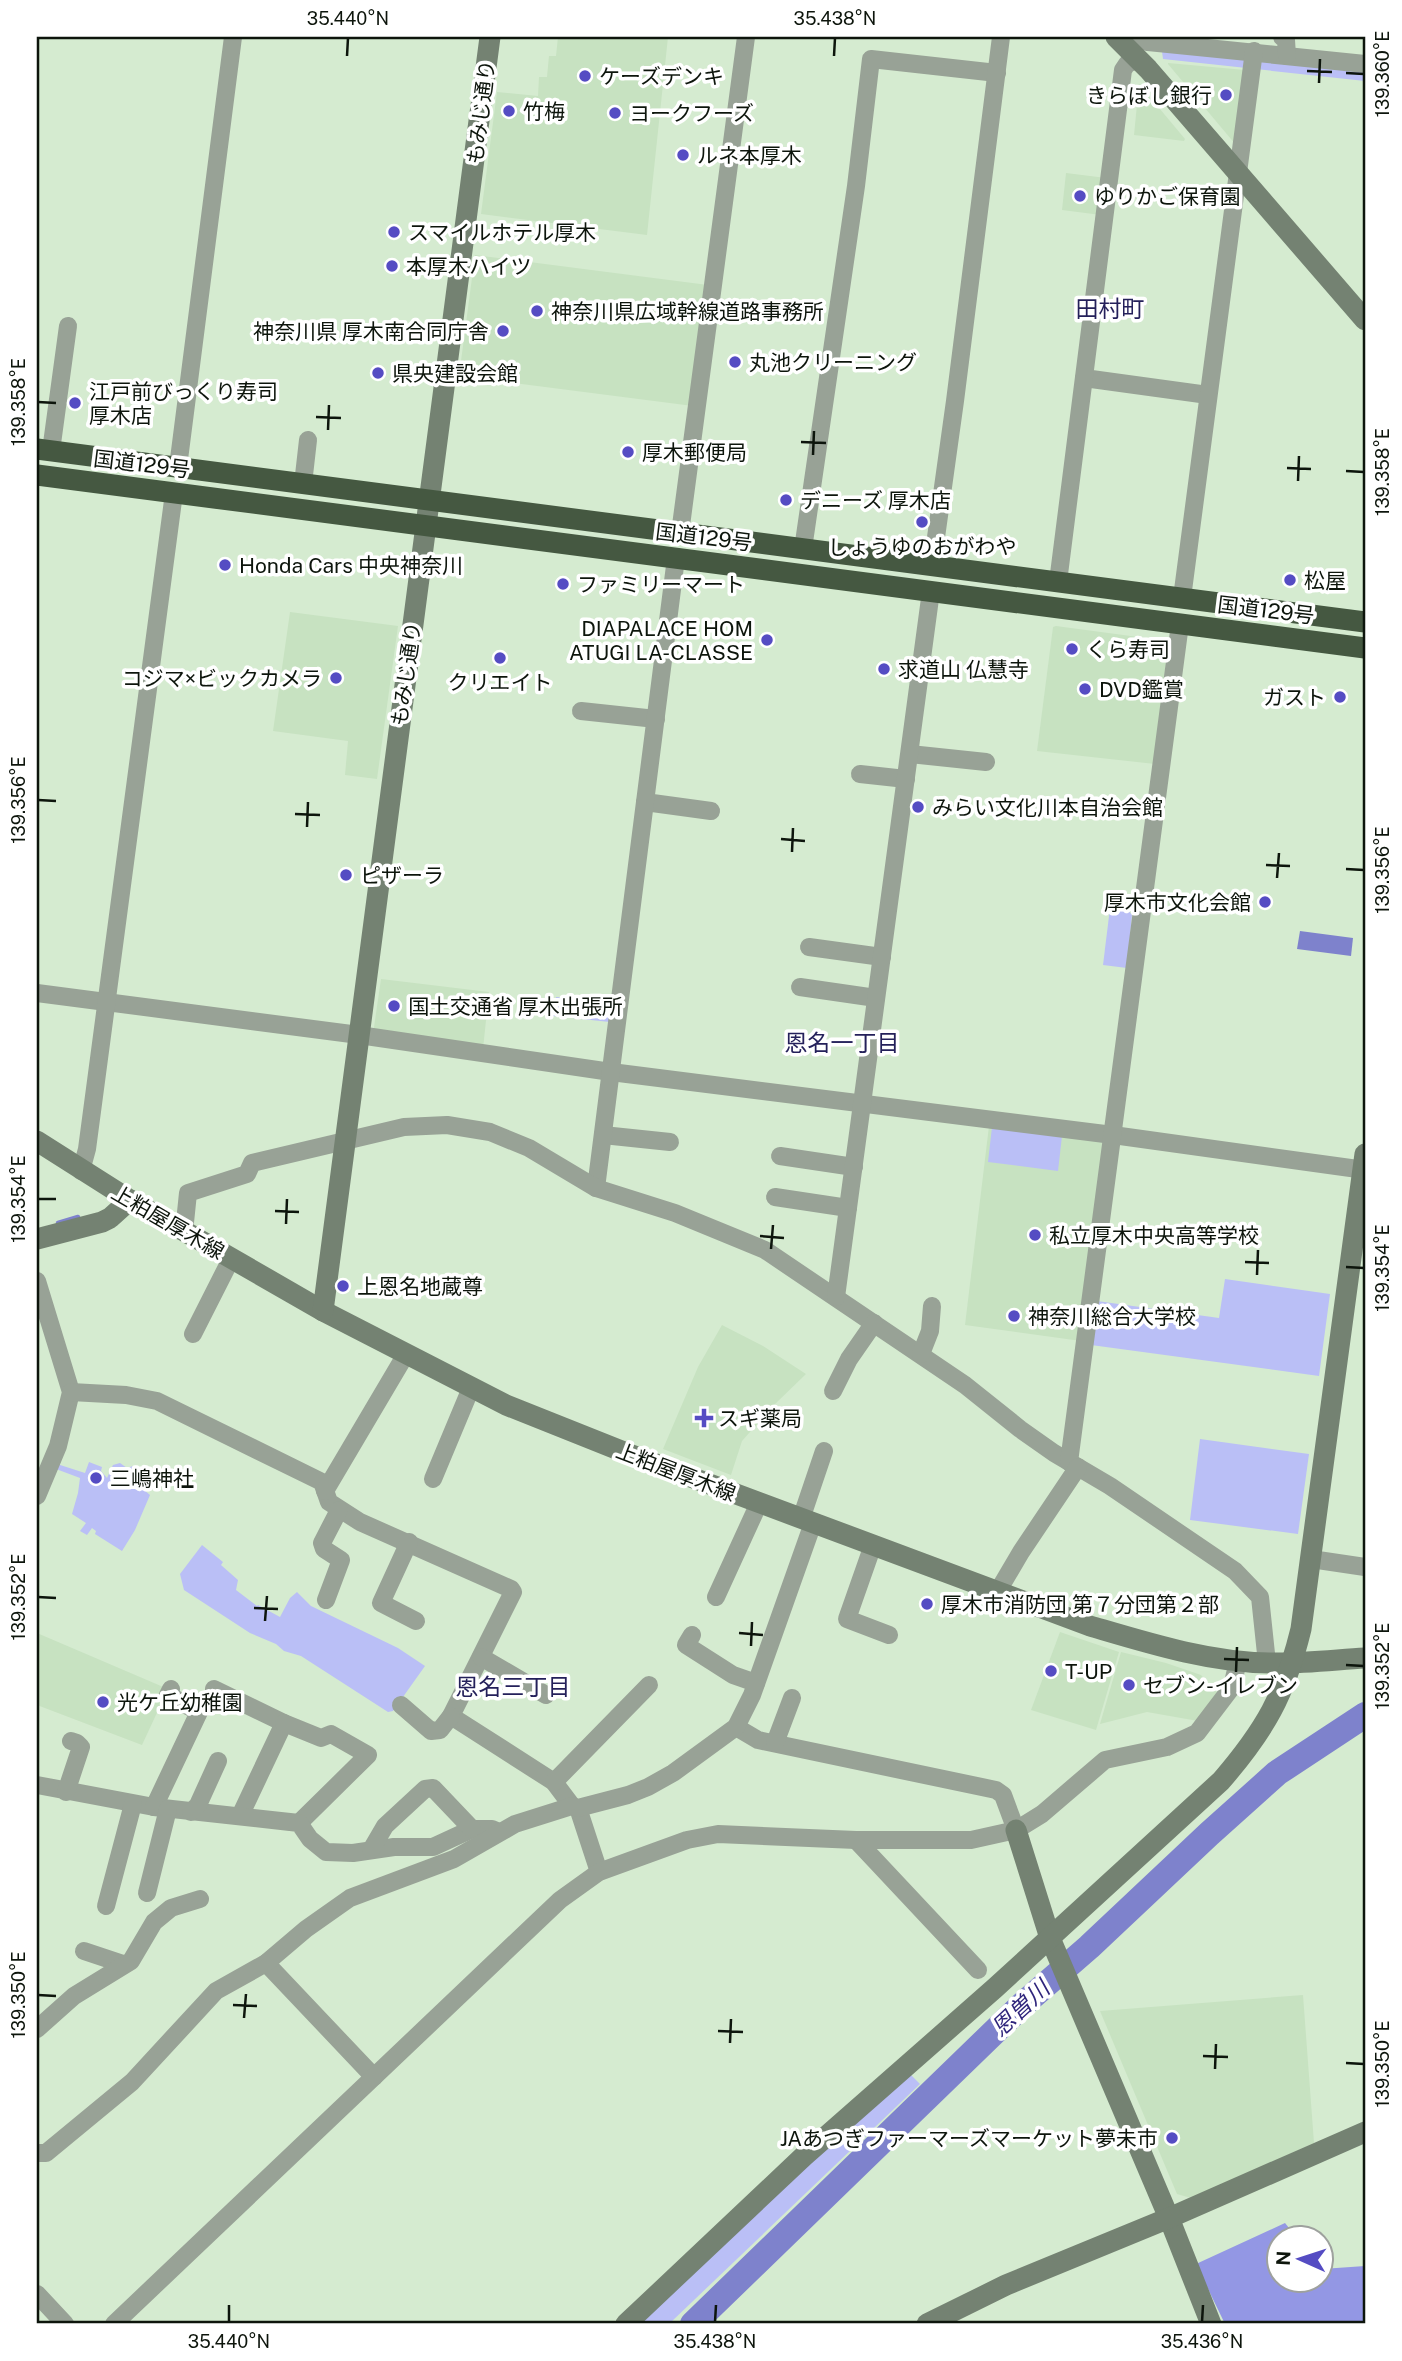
<svg xmlns="http://www.w3.org/2000/svg" width="1402" height="2361" font-family="'Public Sans','Noto Sans JP',sans-serif">
<style>
.built{fill:#c7e2c1}
.green{fill:#babff6}
.forest{fill:#9397e4}
.water{fill:#7e82cc}
.lines{fill:none;stroke-linecap:round;stroke-linejoin:round}
.stream{stroke:#7e82cc;stroke-width:4.5}
.river{stroke:#7e82cc;stroke-width:26}
.street{stroke:#98a296;stroke-width:18}
.secondary{stroke:#748272;stroke-width:21}
.highway{stroke:#455841;stroke-width:21}
.ticks{fill:none;stroke:#0d150c;stroke-width:2.5}
.poi-dot{fill:#554cc3;stroke:#fff;stroke-width:2.5}
.labels{text-anchor:middle;dominant-baseline:central;stroke-width:7;stroke-linejoin:round;paint-order:stroke}
.poi-label{font-size:21px;fill:#0d150c;stroke:#fff;text-anchor:start}
.street-label{font-size:21px;fill:#0d150c;stroke:#fff}
.neighbourhood-label{font-size:23px;fill:#24205a;stroke:#fff}
.water-label{font-size:23px;font-style:italic;fill:#2f257c;stroke:#fff}
.neatline{fill:none;stroke:#0d150c;stroke-width:2.5}
.ticks-label{font-size:18px;text-anchor:middle;fill:#0d150c}
</style>
<rect width="100%" height="100%" fill="#d5ebd0"/>
<g class="built">
<polygon points="558,37 668,37 647,235 481,214 497,92 538,96 539,77 547,77 549,56 556,56"/>
<polygon points="1168,63 1245,70 1236,145 1168,64"/>
<polygon points="1139,84 1185,139 1184,141 1134,135"/>
<polygon points="1066,173 1106,178 1101,215 1062,210"/>
<polygon points="475,255 708,285 693,406 459,376"/>
<polygon points="290,612 398,626 377,779 345,775 348,741 273,731"/>
<polygon points="1056,626 1168,641 1155,764 1037,751 1053,627"/>
<polygon points="381,979 489,992 483,1049 373,1034"/>
<polygon points="989,1126 1100,1139 1105,1146 1081,1341 965,1325"/>
<polygon points="722,1325 763,1346 806,1374 773,1406 742,1441 731,1475 663,1449 698,1367"/>
<polygon points="1060,1632 1119,1652 1096,1730 1031,1710"/>
<polygon points="37,1633 168,1689 142,1745 37,1705"/>
<polygon points="1121,1652 1166,1663 1201,1675 1218,1694 1198,1721 1147,1712 1100,1724"/>
<polygon points="1303,1995 1314,2143 1191,2198 1177,2194 1100,2011"/>
</g>
<g class="green">
<polygon points="1161,44 1365,69 1365,81 1163,59"/>
<polygon points="1110,908 1128,910 1132,915 1127,968 1103,965"/>
<polygon points="602,996 613,997 610,1022 553,1016 556,997 601,1000"/>
<polygon points="992,1127 1062,1136 1058,1171 988,1162"/>
<polygon points="1225,1279 1330,1294 1319,1376 1091,1345 1097,1301 1219,1318"/>
<polygon points="1200,1439 1309,1454 1298,1534 1190,1520"/>
<polygon points="89,1462 102,1467 101,1471 107,1478 113,1465 120,1463 127,1468 133,1466 140,1471 138,1485 150,1495 135,1530 122,1551 95,1534 96,1531 92,1528 87,1535 80,1531 86,1523 72,1514 78,1493 80,1478 56,1469 57,1464 85,1473"/>
<polygon points="202,1545 223,1562 221,1565 238,1580 236,1590 257,1606 258,1605 280,1617 290,1598 297,1592 311,1606 398,1648 425,1666 393,1711 388,1712 301,1656 284,1651 276,1644 250,1633 184,1590 180,1574"/>
<polygon points="910,2074 920,2084 669,2324 635,2324 806,2159"/>
</g>
<polygon class="forest" points="1285,2223 1297,2238 1280,2238 1280,2280 1322,2280 1322,2269 1365,2266 1365,2324 1225,2324 1196,2264"/>
<polygon class="water" points="1300,931 1353,938 1351,956 1297,949"/>
<g class="lines">
<polyline class="stream" points="58,1223 78,1217"/>
<polyline class="river" points="693,2324 1020,2007 1089,1947 1209,1834 1277,1773 1365,1715"/>
<g class="street">
<polyline points="1131,37 1148,42 1365,64"/>
<polyline points="1282,37 1286,40 1287,56"/>
<polyline points="1084,378 1208,395"/>
<polyline points="51,451 68,326"/>
<polyline points="178,467 233,37"/>
<polyline points="303,484 308,440"/>
<polyline points="680,533 746,37"/>
<polyline points="803,549 856,186 871,59 997,73"/>
<polyline points="932,566 955,401 1001,37"/>
<polyline points="1058,582 1123,70 1127,64 1138,59"/>
<polyline points="1182,598 1254,51"/>
<polyline points="581,711 656,719"/>
<polyline points="910,754 986,762"/>
<polyline points="860,774 906,779"/>
<polyline points="645,802 711,811"/>
<polyline points="809,947 882,957"/>
<polyline points="800,987 876,998"/>
<polyline points="37,993 359,1035 611,1072 1113,1135 1365,1170"/>
<polyline points="603,1135 670,1142"/>
<polyline points="780,1156 854,1167"/>
<polyline points="81,1171 87,1149 174,493"/>
<polyline points="596,1188 676,558"/>
<polyline points="775,1197 848,1208"/>
<polyline points="184,1232 188,1193 247,1174 252,1163 404,1127 447,1125 490,1132 529,1148 596,1188 675,1213 765,1250 965,1385 1020,1429 1054,1453 1110,1486 1235,1571 1260,1597 1267,1663"/>
<polyline points="37,1281 71,1392 58,1446 37,1496"/>
<polyline points="836,1297 931,591"/>
<polyline points="193,1334 231,1259"/>
<polyline points="921,1354 930,1331 932,1306"/>
<polyline points="833,1391 849,1359 874,1323"/>
<polyline points="71,1392 126,1395 157,1401 322,1482 329,1502 360,1522 511,1589 513,1592 451,1716 554,1782 572,1806"/>
<polyline points="1069,1462 1180,624"/>
<polyline points="433,1479 471,1388"/>
<polyline points="325,1491 406,1354"/>
<polyline points="801,1519 824,1451"/>
<polyline points="409,1542 381,1603 416,1621"/>
<polyline points="873,1545 847,1619 889,1635"/>
<polyline points="1311,1559 1365,1567"/>
<polyline points="998,1591 1021,1552 1078,1467"/>
<polyline points="716,1597 759,1503"/>
<polyline points="326,1600 341,1560 324,1549 322,1543 339,1510"/>
<polyline points="692,1635 686,1645 733,1675 756,1683"/>
<polyline points="481,1657 546,1695"/>
<polyline points="214,1689 284,1723 240,1816"/>
<polyline points="401,1705 431,1731 440,1730 451,1716"/>
<polyline points="284,1723 321,1738 331,1734 368,1755 299,1823"/>
<polyline points="736,1727 758,1740 996,1790 1003,1795 1016,1830"/>
<polyline points="775,1743 792,1698"/>
<polyline points="554,1782 649,1685"/>
<polyline points="37,1785 154,1807 299,1823 310,1839 326,1852 353,1853 394,1847 433,1847 472,1829 492,1829 499,1832"/>
<polyline points="66,1792 81,1747 77,1743 71,1741"/>
<polyline points="154,1807 199,1712 168,1695 171,1689"/>
<polyline points="578,1808 599,1872"/>
<polyline points="191,1812 198,1805 218,1761"/>
<polyline points="856,1840 978,1970"/>
<polyline points="371,1850 385,1826 425,1789 433,1788 472,1829"/>
<polyline points="147,1893 168,1809"/>
<polyline points="106,1906 133,1804"/>
<polyline points="84,1951 123,1964"/>
<polyline points="266,1963 374,2077"/>
<polyline points="37,2029 74,1996 131,1961 154,1922 171,1908 200,1899"/>
<polyline points="37,2153 46,2153 132,2082 216,1991 266,1963 306,1929 350,1898 454,1859 515,1824 572,1806 578,1808 628,1795 648,1787 673,1773 736,1727 752,1695 813,1523"/>
<polyline points="37,2294 65,2324"/>
<polyline points="114,2324 560,1900 599,1872 687,1840 718,1834 856,1840 971,1840 1016,1830 1042,1814 1105,1760 1167,1747 1197,1733 1232,1687 1238,1661"/>
</g>
<g class="secondary">
<polyline points="1116,37 1148,69 1365,320"/>
<path d="M37 1141 130 1200 323 1311 506 1405 629 1454 1090 1626C1148 1643 1208 1662 1269 1663 1301 1664 1333 1660 1365 1658"/>
<polyline points="37,1239 102,1222 110,1218 130,1200"/>
<polyline points="323,1311 490,37"/>
<polyline points="1016,1830 1050,1938 1169,2218 1211,2324"/>
<path d="M626 2324 804 2156 995 1988 1221 1781C1265 1730 1285 1695 1301 1629L1365 1154"/>
<polyline points="927,2324 1006,2285 1169,2218 1365,2132"/>
</g>
<g class="highway">
<polyline points="37,449 1365,622"/>
<polyline points="37,475 1365,648"/>
</g>
</g>
<path class="ticks" d="M347 56 348 38M834 56 835 38M1307 71 1332 72M1346 73 1364 74M1319 83 1320 59M38 402 56 403M316 417 341 418M328 430 329 405M801 442 826 443M813 455 814 431M1287 468 1311 469M1346 471 1364 472M1298 481 1299 456M38 800 56 801M295 814 320 815M307 827 308 802M781 839 805 841M792 852 793 828M1266 865 1290 866M1346 869 1364 870M1277 878 1279 853M38 1199H56M275 1211 299 1212M286 1224 287 1199M760 1236 784 1238M771 1249 773 1225M1245 1262 1269 1263M1346 1267 1364 1268M1257 1275 1258 1250M38 1597 56 1598M254 1608 278 1609M265 1621 267 1596M739 1633 763 1635M751 1646 752 1622M1224 1659 1249 1660M1346 1665 1364 1666M1236 1672 1237 1647M38 1995 56 1996M233 2005 257 2006M244 2018 246 1994M718 2031 743 2032M730 2043 731 2019M1203 2056 1228 2057M1346 2063 1364 2064M1215 2069 1216 2044M229 2322V2305M715 2322 716 2305M1202 2322 1203 2305"/>
<g class="poi-dot">
<circle cx="585" cy="76" r="7"/>
<circle cx="1226" cy="95" r="7"/>
<circle cx="509" cy="111" r="7"/>
<circle cx="615" cy="113" r="7"/>
<circle cx="683" cy="155" r="7"/>
<circle cx="1080" cy="196" r="7"/>
<circle cx="394" cy="232" r="7"/>
<circle cx="392" cy="266" r="7"/>
<circle cx="537" cy="311" r="7"/>
<circle cx="503" cy="331" r="7"/>
<circle cx="735" cy="362" r="7"/>
<circle cx="378" cy="373" r="7"/>
<circle cx="75" cy="403" r="7"/>
<circle cx="628" cy="452" r="7"/>
<circle cx="786" cy="500" r="7"/>
<circle cx="922" cy="522" r="7"/>
<circle cx="225" cy="565" r="7"/>
<circle cx="1290" cy="580" r="7"/>
<circle cx="563" cy="584" r="7"/>
<circle cx="767" cy="640" r="7"/>
<circle cx="1072" cy="649" r="7"/>
<circle cx="500" cy="658" r="7"/>
<circle cx="884" cy="669" r="7"/>
<circle cx="336" cy="678" r="7"/>
<circle cx="1085" cy="689" r="7"/>
<circle cx="1340" cy="697" r="7"/>
<circle cx="918" cy="807" r="7"/>
<circle cx="346" cy="875" r="7"/>
<circle cx="1265" cy="902" r="7"/>
<circle cx="394" cy="1006" r="7"/>
<circle cx="1035" cy="1235" r="7"/>
<circle cx="343" cy="1286" r="7"/>
<circle cx="1014" cy="1316" r="7"/>
<path d="M700.5 1407.5h7v7h7v7h-7v7h-7v-7h-7v-7h7z"/>
<circle cx="96" cy="1478" r="7"/>
<circle cx="927" cy="1604" r="7"/>
<circle cx="1051" cy="1671" r="7"/>
<circle cx="1129" cy="1685" r="7"/>
<circle cx="103" cy="1702" r="7"/>
<circle cx="1172" cy="2138" r="7"/>
</g>
<g class="labels">
<g class="poi-label">
<text x="599" y="76">ケーズデンキ</text>
<text x="1212" y="95" text-anchor="end">きらぼし銀行</text>
<text x="523" y="111">竹梅</text>
<text x="629" y="113">ヨークフーズ</text>
<text x="697" y="155">ルネ本厚木</text>
<text x="1094" y="196">ゆりかご保育園</text>
<text x="408" y="232">スマイルホテル厚木</text>
<text x="406" y="266">本厚木ハイツ</text>
<text x="551" y="311">神奈川県広域幹線道路事務所</text>
<text x="489" y="331" text-anchor="end">神奈川県 厚木南合同庁舎</text>
<text x="749" y="362">丸池クリーニング</text>
<text x="392" y="373">県央建設会館</text>
<text x="89" y="391">江戸前びっくり寿司<tspan x="89" dy="24">厚木店</tspan></text>
<text x="642" y="452">厚木郵便局</text>
<text x="800" y="500">デニーズ 厚木店</text>
<text x="922" y="546" text-anchor="middle">しょうゆのおがわや</text>
<text x="239" y="565">Honda Cars 中央神奈川</text>
<text x="1304" y="580">松屋</text>
<text x="577" y="584">ファミリーマート</text>
<text x="753" y="628" text-anchor="end">DIAPALACE HOM<tspan x="753" dy="24">ATUGI LA-CLASSE</tspan></text>
<text x="1086" y="649">くら寿司</text>
<text x="898" y="669">求道山 仏慧寺</text>
<text x="322" y="678" text-anchor="end">コジマ×ビックカメラ</text>
<text x="500" y="682" text-anchor="middle">クリエイト</text>
<text x="1099" y="689">DVD鑑賞</text>
<text x="1326" y="697" text-anchor="end">ガスト</text>
<text x="932" y="807">みらい文化川本自治会館</text>
<text x="360" y="875">ピザーラ</text>
<text x="1251" y="902" text-anchor="end">厚木市文化会館</text>
<text x="408" y="1006">国土交通省 厚木出張所</text>
<text x="1049" y="1235">私立厚木中央高等学校</text>
<text x="357" y="1286">上恩名地蔵尊</text>
<text x="1028" y="1316">神奈川総合大学校</text>
<text x="718" y="1418">スギ薬局</text>
<text x="110" y="1478">三嶋神社</text>
<text x="941" y="1604">厚木市消防団 第７分団第２部</text>
<text x="1065" y="1671">T-UP</text>
<text x="1143" y="1685">セブン-イレブン</text>
<text x="117" y="1702">光ケ丘幼稚園</text>
<text x="1158" y="2138" text-anchor="end">JAあつぎファーマーズマーケット夢未市</text>
</g>
<g class="street-label">
<text transform="translate(481 112) rotate(-83)">もみじ通り</text>
<text transform="translate(142 464) rotate(7)">国道129号</text>
<text transform="translate(704 537) rotate(7)">国道129号</text>
<text transform="translate(1266 610) rotate(7)">国道129号</text>
<text transform="translate(406 674) rotate(-82)">もみじ通り</text>
<text transform="translate(168 1222) rotate(30)">上粕屋厚木線</text>
<text transform="translate(676 1472) rotate(21)">上粕屋厚木線</text>
</g>
<g class="neighbourhood-label">
<text x="1110" y="308">田村町</text>
<text x="842" y="1042">恩名一丁目</text>
<text x="513" y="1686">恩名三丁目</text>
</g>
<g class="water-label">
<text transform="translate(1020 2008) rotate(-43)">恩曽川</text>
</g>
</g>
<rect width="1402" height="2361" fill="none" stroke="#ffffff" stroke-width="77"/>
<g transform="translate(1300 2259) rotate(273)"><circle r="33" fill="#ffffff" stroke="#9ea19e" stroke-width="2"/>
<path d="M0-5L12 26L0 18L-12 26Z" fill="#554cc3"/>
<text y="-10" font-size="19" font-weight="bold" text-anchor="middle" fill="#0d150c">N</text>
</g>
<rect x="38" y="38" width="1326" height="2284" class="neatline"/>
<g class="ticks-label">
<text x="348" y="25">35.440°N</text>
<text x="835" y="25">35.438°N</text>
<text transform="translate(1383 74) rotate(-90)" y="6">139.360°E</text>
<text transform="translate(19 402) rotate(-90)" y="6">139.358°E</text>
<text transform="translate(1383 472) rotate(-90)" y="6">139.358°E</text>
<text transform="translate(19 800) rotate(-90)" y="6">139.356°E</text>
<text transform="translate(1383 870) rotate(-90)" y="6">139.356°E</text>
<text transform="translate(19 1199) rotate(-90)" y="6">139.354°E</text>
<text transform="translate(1383 1268) rotate(-90)" y="6">139.354°E</text>
<text transform="translate(19 1597) rotate(-90)" y="6">139.352°E</text>
<text transform="translate(1383 1666) rotate(-90)" y="6">139.352°E</text>
<text transform="translate(19 1995) rotate(-90)" y="6">139.350°E</text>
<text transform="translate(1383 2064) rotate(-90)" y="6">139.350°E</text>
<text x="229" y="2348">35.440°N</text>
<text x="715" y="2348">35.438°N</text>
<text x="1202" y="2348">35.436°N</text>
</g>
</svg>
